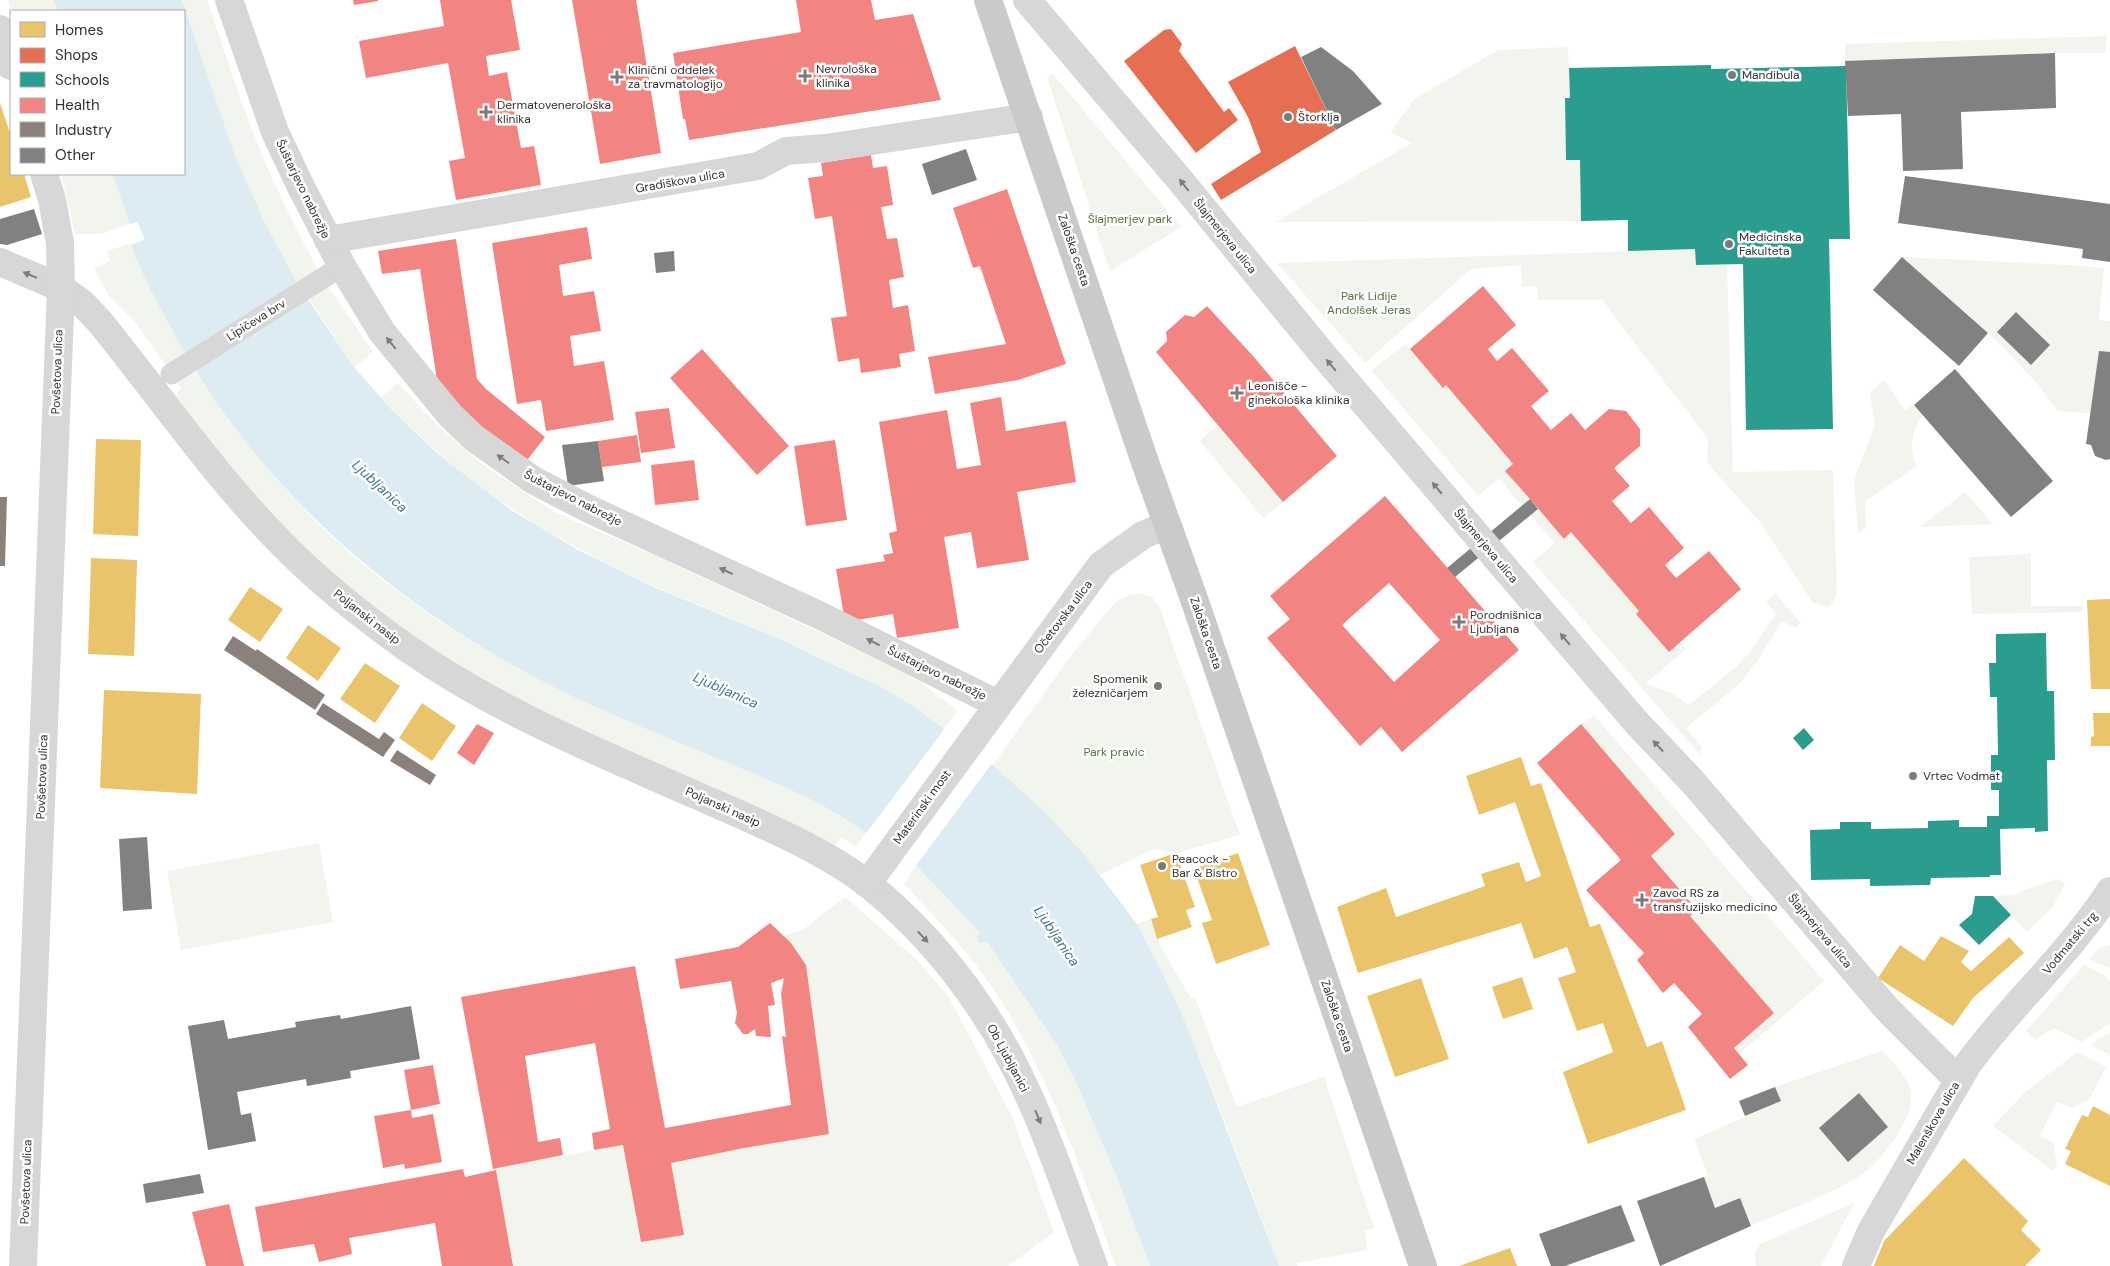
<svg xmlns="http://www.w3.org/2000/svg" width="2110" height="1266" font-family="'DM Sans',sans-serif">
<style>
.green{fill:#f1f5ed}
.water{fill:#ddebf3}
.pier{fill:#fff}
.homes{fill:#e9c46a}
.shops{fill:#e76f51}
.schools{fill:#2a9d8f}
.health{fill:#f28482;fill-rule:evenodd}
.industry{fill:#8a817c}
.building{fill:#818181}
.lines{fill:none;stroke-linecap:round;stroke-linejoin:round}
.pedestrian{stroke:#d7d7d7;stroke-width:21}
.minor{stroke:#d7d7d7;stroke-width:28}
.tertiary{stroke:#d7d7d7;stroke-width:28}
.primary{stroke:#cacaca;stroke-width:28}
.oneway{fill:#7d7d7d}
.poi-dot{fill:#7a7a7a;stroke:#fff;stroke-width:2}
.labels{text-anchor:middle;dominant-baseline:central;stroke-width:5;stroke-linejoin:round;paint-order:stroke}
.poi-label{font-size:12px;fill:#333;stroke:#fff;text-anchor:start}
.street-label{font-size:12px;fill:#333;stroke:#fff}
.park-label{font-size:12px;fill:#56703f;stroke:#fff}
.water-label{font-size:14px;font-style:italic;fill:#3f7597;stroke:#fff}
</style>
<rect width="100%" height="100%" fill="#fff"/>
<g class="green">
<polygon points="8,0 54,0 58,11 11,11"/>
<path d="M182 0H207C223 47 238 94 256 140 274 186 297 230 320 274L298 285 263 219 234 153Z"/>
<polygon points="2107,36 2105,53 2055,53 1845,61 1845,44"/>
<polygon points="1568,47 1570,98 1565,99 1566,160 1580,160 1581,221 1276,222 1412,143 1391,132 1413,100 1498,50"/>
<polygon points="1053,74 1181,227 1110,271 1047,77"/>
<polygon points="61,174 112,174 130,224 101,234 75,234"/>
<polygon points="128,244 129,246 131,245 140,268 187,357 169,370 136,323 109,296 94,268 110,261 107,251"/>
<polygon points="1695,249 1696,265 1727,265 1733,472 1833,470 1837,591 1834,602 1828,607 1813,603 1760,522 1707,463 1708,439 1602,300 1538,300 1537,286 1522,287 1521,265 1471,269 1365,363 1277,263"/>
<path d="M1902 257 2070 265 2104 268 2099 320 2110 321V415L2058 411C2015 351 1957 305 1902 257Z"/>
<polygon points="325,282 373,352 354,367 306,294"/>
<polygon points="1406,344 1443,388 1446,385 1513,464 1506,471 1530,499 1522,506 1499,478 1478,496 1371,370"/>
<path d="M193 368C231 424 273 479 322 527 393 596 481 652 571 695 636 726 705 750 771 781 787 789 804 795 820 804 836 813 851 823 866 833L856 847 841 837 835 846C806 829 774 816 743 802 680 774 615 748 553 717 452 668 356 603 278 521 241 481 208 438 175 395L181 389 174 378Z"/>
<path d="M1884 380 1905 410 1914 405 1923 415C1912 432 1908 447 1917 466L1865 501 1866 528 1858 533 1854 480 1875 425 1870 393Z"/>
<path d="M398 383 438 426 481 463 545 506 567 518 661 558 853 648 919 681 958 711 943 729C877 679 799 647 722 614 701 605 678 597 656 587 566 546 488 501 416 432 404 421 392 410 381 397Z"/>
<polygon points="1217,425 1283,502 1263,518 1200,441"/>
<polygon points="1965,492 1993,524 1920,527"/>
<polygon points="1538,509 1564,539 1571,532 1639,611 1636,614 1680,642 1686,649 1645,684 1672,693 1689,705 1736,667 1749,653 1776,614 1766,602 1775,593 1801,623 1795,628 1782,621 1756,663 1738,685 1686,728 1702,747 1700,755 1533,562 1555,543 1530,515"/>
<polygon points="2031,554 2031,606 2083,606 2083,612 1972,614 1969,557"/>
<polygon points="1140,593 1152,597 1160,608 1240,835 1176,853 1154,849 1100,875 1047,814 993,765 1067,661 1100,620 1117,601 1129,595"/>
<polygon points="1594,715 1824,981 1739,1054 1734,1048 1774,1013 1690,916 1697,910 1651,856 1675,834 1581,724"/>
<polygon points="319,843 333,922 181,950 167,871"/>
<path d="M916 865 981 934 979 942 986 941 992 949 1057 1045 1075 1080 1116 1175 1150 1266H1116C1080 1169 1045 1060 984 976 961 943 932 914 904 884Z"/>
<polygon points="2057,879 2065,884 2052,908 2027,932 1993,896 2015,895 2024,890"/>
<polygon points="845,897 917,960 948,996 1012,1116 1054,1232 1008,1266 513,1266 496,1170 493,1169 623,1145 641,1241 684,1235 671,1163 744,1148 829,1134 806,965 791,943 783,936 804,929"/>
<path d="M1151 919 1157 939 1191 999 1195 998 1237 1107 1324 1077 1374 1228 1365 1231 1367 1250 1297 1263V1266H1279C1236 1150 1194 1034 1137 924Z"/>
<polygon points="2110,945 2110,968 2089,960 2099,948"/>
<polygon points="2084,965 2106,976 2110,982 2110,1023 2082,1042 2054,1028 2035,1040 2026,1031"/>
<polygon points="2110,1032 2110,1055 2090,1045"/>
<path d="M1882 1051C1892 1062 1908 1076 1911 1091 1915 1122 1878 1166 1853 1180 1821 1198 1785 1211 1751 1226L1740 1198 1715 1208 1704 1177 1708 1175 1694 1139 1780 1102 1775 1087Z"/>
<polygon points="2077,1052 2106,1067 2089,1100 2072,1108 2057,1102 2040,1135 2053,1143 2057,1164 2053,1171 1993,1126 2026,1091"/>
<polygon points="1854,1203 1821,1266 1756,1266 1755,1252 1760,1244"/>
</g>
<path class="water" d="M54 0H182L234 153 263 219 298 285 354 367 392 410 438 454 511 510 578 550 656 588 778 638 885 689 911 705 993 765 1047 814 1087 858 1137 924 1162 973 1182 1015 1205 1073 1279 1266H1150L1116 1175 1075 1080 1057 1045 992 949 986 941 979 943 977 936 981 934 916 865 924 854 878 818 866 833C850 822 833 811 816 802 736 763 651 734 570 695 401 613 258 492 169 324 155 298 141 273 131 245L145 239 137 222 130 224 112 174H184V11H58Z"/>
<polygon class="pier" points="946,727 993,762 915,867 914,864 921,854 878,821 868,834 865,835"/>
<g class="homes">
<polygon points="0,103 11,136 11,174 24,174 31,197 0,207"/>
<polygon points="96,439 141,440 138,536 93,534"/>
<polygon points="91,558 137,560 134,656 88,654"/>
<polygon points="250,587 283,609 260,642 228,620"/>
<polygon points="2110,599 2110,689 2091,689 2087,600"/>
<polygon points="308,625 341,648 318,681 286,658"/>
<polygon points="365,663 400,686 375,723 340,699"/>
<polygon points="104,690 201,694 197,794 100,788"/>
<polygon points="422,703 456,726 432,761 399,738"/>
<polygon points="2093,713 2110,713 2110,746 2091,746 2091,737 2094,736"/>
<polygon points="1521,757 1531,786 1541,783 1590,927 1600,924 1647,1047 1662,1041 1686,1110 1588,1144 1563,1072 1613,1052 1603,1023 1577,1031 1558,978 1576,972 1567,947 1534,959 1521,923 1358,973 1337,907 1386,888 1396,917 1485,886 1481,874 1519,862 1526,882 1541,876 1515,802 1479,815 1466,776"/>
<polygon points="1176,853 1195,907 1186,910 1192,927 1157,939 1151,919 1158,917 1140,865"/>
<polygon points="1238,853 1270,945 1216,964 1202,923 1212,920 1194,869"/>
<polygon points="1941,936 1969,951 1961,962 1971,971 2009,937 2024,953 1973,998 1953,1026 1878,978 1900,945 1924,961"/>
<polygon points="1522,977 1533,1009 1503,1019 1492,987"/>
<polygon points="1421,978 1449,1059 1395,1077 1367,996"/>
<polygon points="2093,1106 2110,1115 2110,1186 2065,1164 2071,1151 2065,1149 2082,1115 2088,1117"/>
<polygon points="1964,1158 2028,1221 2021,1230 2041,1250 2025,1266 1874,1266 1884,1241"/>
<polygon points="1510,1248 1517,1266 1459,1266"/>
</g>
<g class="shops">
<polygon points="1171,29 1182,44 1179,51 1224,112 1229,108 1238,120 1196,153 1124,61 1164,30"/>
<polygon points="1295,46 1336,130 1221,200 1211,184 1261,152 1248,117 1228,82"/>
</g>
<g class="schools">
<polygon points="1711,65 1711,69 1846,66 1850,239 1829,239 1833,429 1746,430 1743,264 1696,265 1695,249 1628,251 1628,220 1581,221 1580,160 1566,160 1565,98 1570,98 1569,68"/>
<polygon points="2046,633 2047,691 2054,691 2055,760 2047,760 2048,831 2035,832 2035,828 2000,829 2001,875 1990,875 1990,877 1931,878 1930,885 1870,886 1870,879 1811,880 1810,830 1840,829 1840,822 1871,822 1871,829 1928,828 1928,821 1959,820 1959,827 1987,827 1987,816 1999,816 1999,790 1991,790 1991,755 1998,755 1997,697 1990,697 1989,663 1996,663 1996,634"/>
<polygon points="1804,728 1814,740 1803,750 1793,738"/>
<polygon points="1975,896 1993,896 2011,915 1979,945 1959,925 1972,914"/>
</g>
<g class="health">
<polygon points="353,0 378,0 378,1 354,5"/>
<polygon points="440,0 511,0 520,50 486,56 489,76 507,72 521,148 534,146 541,185 456,200 449,161 465,158 448,63 366,78 359,41 444,26"/>
<polygon points="572,0 636,0 661,153 600,164"/>
<polygon points="796,0 871,0 875,20 913,14 941,100 689,140 685,119 683,119 673,53 801,32"/>
<polygon points="871,155 873,168 887,166 893,205 881,207 887,239 897,238 904,277 889,280 893,308 908,305 915,351 899,354 901,367 861,373 859,358 838,362 831,318 847,316 832,216 815,219 808,178 823,176 821,163"/>
<polygon points="1007,189 1066,364 1018,380 935,394 928,357 1006,344 980,266 973,268 953,208"/>
<polygon points="587,227 592,259 559,265 563,296 594,291 601,331 570,336 574,366 604,361 614,420 546,431 541,400 517,404 492,243"/>
<polygon points="456,239 477,379 486,389 545,437 525,463 466,415 438,387 420,269 382,274 378,251"/>
<polygon points="1483,286 1516,325 1488,349 1497,361 1512,348 1549,391 1531,406 1551,430 1571,413 1585,430 1609,409 1626,411 1640,429 1640,446 1614,468 1630,486 1612,501 1631,523 1649,507 1684,548 1665,565 1676,578 1709,551 1741,589 1669,652 1636,614 1639,611 1571,532 1564,539 1530,499 1505,471 1513,464 1446,385 1443,388 1410,349"/>
<polygon points="1207,306 1253,356 1337,456 1283,502 1156,352 1167,341 1166,332 1185,315 1194,317"/>
<polygon points="702,349 789,446 757,475 670,378"/>
<polygon points="1001,397 1006,431 1066,421 1076,482 1017,492 1029,560 977,568 971,532 944,537 959,628 897,638 893,614 845,622 836,569 885,561 883,555 893,553 889,533 897,531 879,422 947,410 957,469 981,465 970,403"/>
<polygon points="669,408 675,448 641,453 635,412"/>
<polygon points="637,435 641,462 602,467 598,441"/>
<polygon points="835,440 847,520 806,526 794,446"/>
<polygon points="694,460 699,500 655,505 651,465"/>
<path d="M1385 496 1519 650 1402 752 1381 727 1360 746 1267 638 1290 619 1270 596ZM1389 583 1440 640 1394 682 1342 625Z"/>
<polygon points="477,724 494,733 474,765 457,753"/>
<polygon points="1581,724 1675,834 1651,856 1697,910 1690,916 1774,1013 1734,1048 1748,1065 1730,1079 1688,1027 1702,1014 1674,983 1663,993 1637,960 1644,953 1586,890 1621,860 1537,763"/>
<polygon points="770,923 791,943 806,965 829,1134 744,1148 671,1163 684,1235 641,1242 623,1145 594,1150 592,1133 610,1129 595,1043 525,1056 538,1142 560,1138 563,1155 493,1169 461,997 635,966 665,1128 791,1105 782,1036 786,1037 781,994 784,978 771,983 775,1005 768,1006 771,1037 756,1036 755,1029 748,1034 743,1034 735,1023 737,1013 731,981 680,989 675,959 738,947"/>
<polygon points="433,1065 440,1104 411,1110 404,1070"/>
<polygon points="411,1110 412,1118 433,1114 442,1162 405,1169 404,1164 383,1168 374,1116"/>
<polygon points="463,1169 465,1177 496,1170 513,1266 442,1266 435,1223 349,1238 352,1254 319,1262 314,1244 263,1252 255,1207"/>
<polygon points="229,1204 244,1266 206,1266 192,1212"/>
</g>
<g class="industry">
<polygon points="0,497 7,497 5,566 0,566"/>
<polygon points="233,636 256,651 257,649 325,695 315,710 224,650"/>
<polygon points="323,703 379,739 384,732 395,740 383,757 316,714"/>
<polygon points="397,750 436,775 430,785 390,761"/>
</g>
<g class="building">
<polygon points="1321,47 1353,71 1382,104 1336,130 1301,57"/>
<polygon points="2055,53 2056,108 1961,112 1963,169 1903,171 1901,114 1848,116 1845,61"/>
<polygon points="966,149 977,180 932,195 922,164"/>
<polygon points="1905,176 2110,204 2110,262 2082,258 2083,249 1898,223"/>
<polygon points="34,209 42,234 7,245 0,244 0,219"/>
<polygon points="674,251 675,271 656,273 654,253"/>
<polygon points="1902,257 1988,333 1959,366 1873,290"/>
<polygon points="2016,312 2050,345 2031,365 1997,332"/>
<polygon points="2099,351 2110,352 2110,459 2106,460 2095,456 2091,445 2086,444"/>
<polygon points="1955,369 2053,481 2011,517 1914,405"/>
<polygon points="598,441 604,481 568,486 562,445"/>
<polygon points="1530,499 1538,509 1455,577 1447,568"/>
<polygon points="147,837 152,909 123,911 119,839"/>
<polygon points="411,1006 420,1059 350,1071 351,1078 307,1086 306,1079 237,1092 241,1115 251,1113 256,1141 208,1150 188,1026 224,1020 228,1039 296,1027 295,1022 340,1015 341,1019"/>
<polygon points="1775,1087 1781,1101 1745,1116 1739,1101"/>
<polygon points="1859,1093 1888,1127 1848,1162 1819,1128"/>
<polygon points="200,1174 204,1193 146,1203 143,1184"/>
<polygon points="1704,1177 1715,1208 1740,1198 1751,1226 1660,1266 1637,1201"/>
<polygon points="1621,1205 1635,1241 1565,1266 1551,1266 1539,1234"/>
</g>
<g class="lines">
<polyline class="pedestrian" points="171,374 342,266"/>
<g class="minor">
<polyline points="229,0 275,132 301,187 342,266 382,332 450,415 474,438 533,480 591,510 819,615 998,704"/>
<polyline points="1027,0 1180,180 1320,351 1636,722 1692,781 1888,1010 1958,1080"/>
<polyline points="0,29 11,66"/>
<polyline points="328,240 758,166 786,151 826,148 1029,117"/>
<path d="M0 262 61 288 82 303 100 322C160 396 214 475 281 543 319 582 362 616 407 648 497 711 598 752 698 796 753 820 823 849 869 885 911 919 949 961 979 1006 1033 1084 1061 1178 1094 1266"/>
<polyline points="867,884 1101,565 1143,535 1167,525"/>
<polyline points="23,1266 61,288 60,243 52,200 44,174"/>
</g>
<path class="tertiary" d="M1856 1266 1871 1231 1968 1064C2012 1004 2069 954 2110 891"/>
<polyline class="primary" points="988,0 1146,465 1193,596 1423,1266"/>
</g>
<defs><path id="oneway-solid" d="M-6-.8H1V-3.2L6.5 0L1 3.2V.8H-6Z" transform="scale(1.25)"/></defs>
<g class="oneway">
<use href="#oneway-solid" transform="translate(1184 185) rotate(-128)"/>
<use href="#oneway-solid" transform="translate(30 275) rotate(-157)"/>
<use href="#oneway-solid" transform="translate(391 343) rotate(-129)"/>
<use href="#oneway-solid" transform="translate(1331 365) rotate(-130)"/>
<use href="#oneway-solid" transform="translate(503 459) rotate(-145)"/>
<use href="#oneway-solid" transform="translate(1437 488) rotate(-130)"/>
<use href="#oneway-solid" transform="translate(726 571) rotate(-155)"/>
<use href="#oneway-solid" transform="translate(1565 639) rotate(-130)"/>
<use href="#oneway-solid" transform="translate(873 642) rotate(-153)"/>
<use href="#oneway-solid" transform="translate(1658 746) rotate(-133)"/>
<use href="#oneway-solid" transform="translate(923 937) rotate(47)"/>
<use href="#oneway-solid" transform="translate(1038 1117) rotate(68)"/>
</g>
<g class="poi-dot">
<circle cx="1732" cy="75" r="5"/>
<path d="M802.5 68.5h5v5h5v5h-5v5h-5v-5h-5v-5h5z"/>
<path d="M614.5 69.5h5v5h5v5h-5v5h-5v-5h-5v-5h5z"/>
<path d="M483.5 104.5h5v5h5v5h-5v5h-5v-5h-5v-5h5z"/>
<circle cx="1288" cy="117" r="5"/>
<circle cx="1729" cy="244" r="5"/>
<path d="M1234.5 385.5h5v5h5v5h-5v5h-5v-5h-5v-5h5z"/>
<path d="M1456.5 614.5h5v5h5v5h-5v5h-5v-5h-5v-5h5z"/>
<circle cx="1158" cy="686" r="5"/>
<circle cx="1913" cy="776" r="5"/>
<circle cx="1162" cy="866" r="5"/>
<path d="M1639.5 892.5h5v5h5v5h-5v5h-5v-5h-5v-5h5z"/>
</g>
<g class="labels">
<g class="poi-label">
<text x="816" y="69">Nevrološka<tspan x="816" dy="14">klinika</tspan></text>
<text x="628" y="70">Klinični oddelek<tspan x="628" dy="14">za travmatologijo</tspan></text>
<text x="1742" y="75">Mandibula</text>
<text x="497" y="105">Dermatovenerološka<tspan x="497" dy="14">klinika</tspan></text>
<text x="1298" y="117">Štorklja</text>
<text x="1739" y="237">Medicinska<tspan x="1739" dy="14">Fakulteta</tspan></text>
<text x="1248" y="386">Leonišče -<tspan x="1248" dy="14">ginekološka klinika</tspan></text>
<text x="1470" y="615">Porodnišnica<tspan x="1470" dy="14">Ljubljana</tspan></text>
<text x="1148" y="679" text-anchor="end">Spomenik<tspan x="1148" dy="14">železničarjem</tspan></text>
<text x="1923" y="776">Vrtec Vodmat</text>
<text x="1172" y="859">Peacock -<tspan x="1172" dy="14">Bar &amp; Bistro</tspan></text>
<text x="1653" y="893">Zavod RS za<tspan x="1653" dy="14">transfuzijsko medicino</tspan></text>
</g>
<g class="street-label">
<text transform="translate(680 181) rotate(-10)">Gradiškova ulica</text>
<text transform="translate(303 189) rotate(64)">Šuštarjevo nabrežje</text>
<text transform="translate(1225 236) rotate(51)">Šlajmerjeva ulica</text>
<text transform="translate(1074 250) rotate(71)">Zaloška cesta</text>
<text transform="translate(256 320) rotate(-32)">Lipičeva brv</text>
<text transform="translate(57 372) rotate(-88)">Povšetova ulica</text>
<text transform="translate(573 498) rotate(27)">Šuštarjevo nabrežje</text>
<text transform="translate(1486 546) rotate(50)">Šlajmerjeva ulica</text>
<text transform="translate(367 617) rotate(38)">Poljanski nasip</text>
<text transform="translate(1063 617) rotate(-53)">Očetovska ulica</text>
<text transform="translate(1206 633) rotate(71)">Zaloška cesta</text>
<text transform="translate(937 673) rotate(26)">Šuštarjevo nabrežje</text>
<text transform="translate(42 777) rotate(-88)">Povšetova ulica</text>
<text transform="translate(723 807) rotate(24)">Poljanski nasip</text>
<text transform="translate(922 807) rotate(-54)">Materinski most</text>
<text transform="translate(1820 931) rotate(50)">Šlajmerjeva ulica</text>
<text transform="translate(2070 943) rotate(-50)">Vodmatski trg</text>
<text transform="translate(1337 1016) rotate(71)">Zaloška cesta</text>
<text transform="translate(1008 1058) rotate(62)">Ob Ljubljanici</text>
<text transform="translate(1933 1123) rotate(-60)">Malenškova ulica</text>
<text transform="translate(26 1182) rotate(-88)">Povšetova ulica</text>
</g>
<g class="park-label">
<text x="1130" y="219">Šlajmerjev park</text>
<text x="1369" y="296">Park Lidije<tspan x="1369" dy="14">Andolšek Jeras</tspan></text>
<text x="1114" y="752">Park pravic</text>
</g>
<g class="water-label">
<text transform="translate(380 486) rotate(43)">Ljubljanica</text>
<text transform="translate(726 690) rotate(24)">Ljubljanica</text>
<text transform="translate(1057 936) rotate(56)">Ljubljanica</text>
</g>
</g>
<rect x="10" y="10" width="175" height="165" fill="#ffffff" stroke="#adadad"/>
<rect x="20" y="22" width="25" height="15" fill="#e9c46a" stroke="#adadad"/>
<text x="55" y="35" font-size="15" fill="#333333">Homes</text>
<rect x="20" y="48" width="25" height="15" fill="#e76f51" stroke="#adadad"/>
<text x="55" y="60" font-size="15" fill="#333333">Shops</text>
<rect x="20" y="72" width="25" height="15" fill="#2a9d8f" stroke="#adadad"/>
<text x="55" y="85" font-size="15" fill="#333333">Schools</text>
<rect x="20" y="98" width="25" height="15" fill="#f28482" stroke="#adadad"/>
<text x="55" y="110" font-size="15" fill="#333333">Health</text>
<rect x="20" y="122" width="25" height="15" fill="#8a817c" stroke="#adadad"/>
<text x="55" y="135" font-size="15" fill="#333333">Industry</text>
<rect x="20" y="148" width="25" height="15" fill="#818181" stroke="#adadad"/>
<text x="55" y="160" font-size="15" fill="#333333">Other</text>
</svg>
